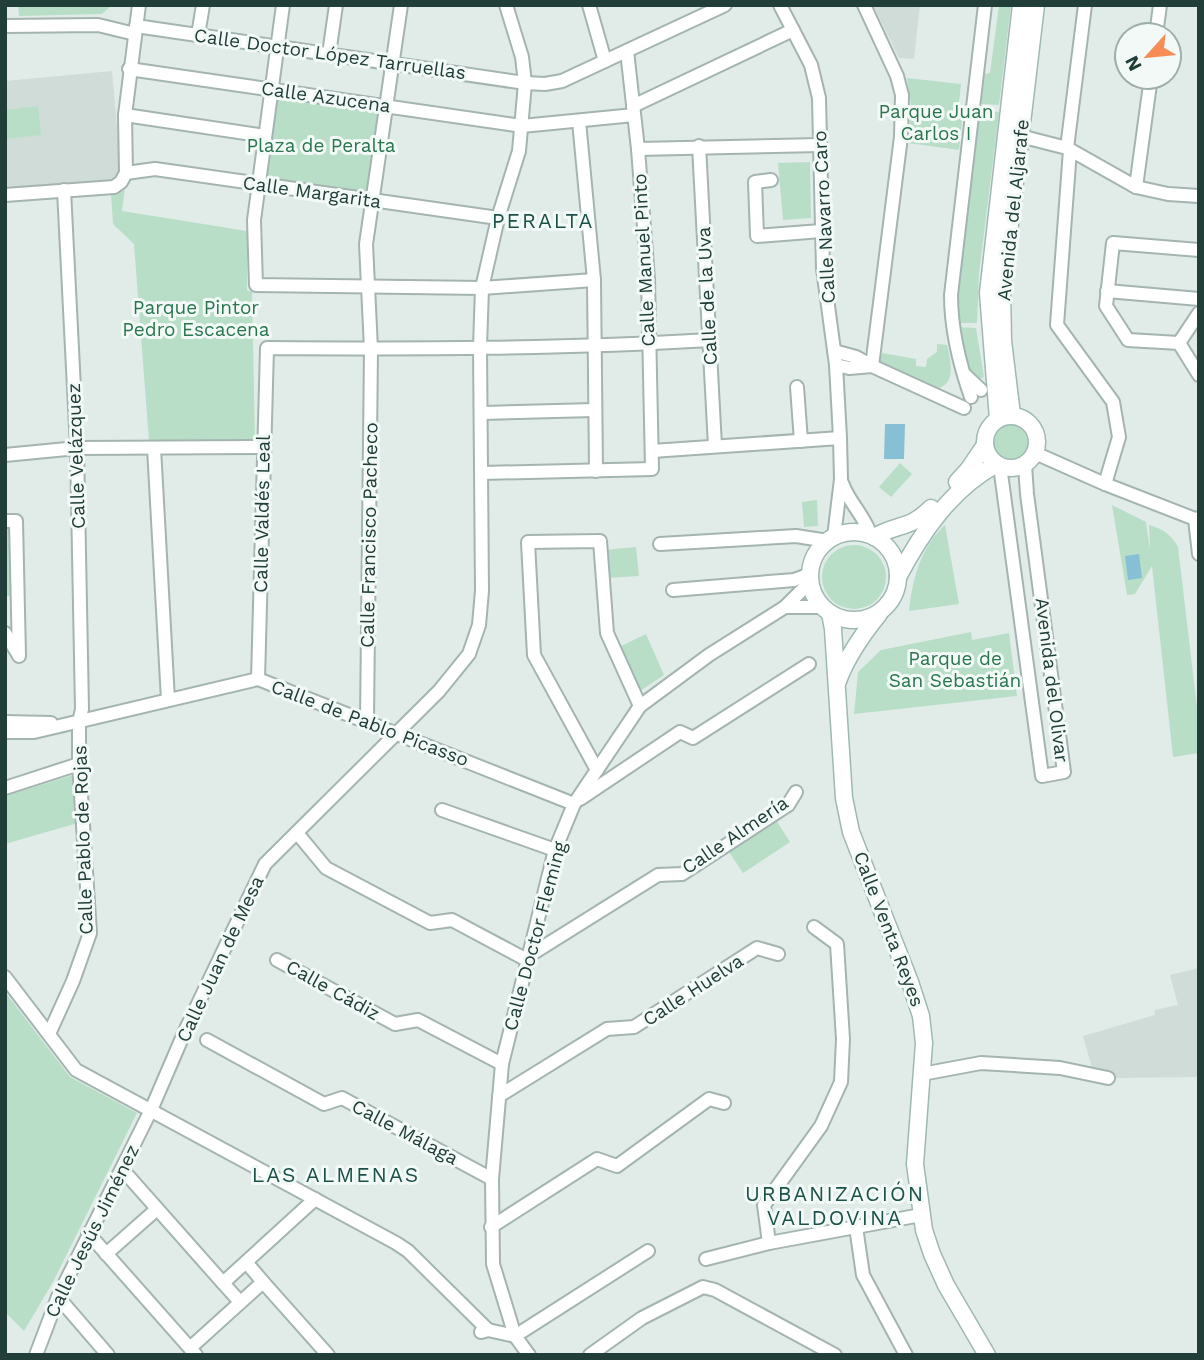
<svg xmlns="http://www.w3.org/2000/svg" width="1204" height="1360" font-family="'Work Sans',sans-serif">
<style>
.built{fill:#cfdcd8}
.green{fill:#b9dec7}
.water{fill:#87c0d4}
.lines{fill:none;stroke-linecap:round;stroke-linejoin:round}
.minor-casing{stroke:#a4b4b1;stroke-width:16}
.secondary-casing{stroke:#9fb9b2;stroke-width:19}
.minor{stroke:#fff;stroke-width:12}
.secondary{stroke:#fff;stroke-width:16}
.labels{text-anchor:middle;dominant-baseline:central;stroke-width:6;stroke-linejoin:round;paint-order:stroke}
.street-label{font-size:19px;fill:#213e39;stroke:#f2f9f6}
.park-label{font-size:19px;fill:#29764f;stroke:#f2f9f6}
.neighbourhood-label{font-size:21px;letter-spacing:2px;fill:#1c5149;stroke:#f2f9f6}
</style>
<rect width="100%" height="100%" fill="#e1ece9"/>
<g class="built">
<polygon points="873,5 920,5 914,59 899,58"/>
<polygon points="112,71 121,170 116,179 5,188 5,81"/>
<polygon points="1199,968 1199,1077 1108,1078 1094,1075 1083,1036 1155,1015 1155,1010 1178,1005 1170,975"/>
</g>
<g class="green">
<polygon points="18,5 112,5 102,14 19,16"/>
<polygon points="999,5 1011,5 999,105 981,104 985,74 990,73"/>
<polygon points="907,78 961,84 958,111 963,112 959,150 908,143 911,105"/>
<polygon points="275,94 380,109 367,196 263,181"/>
<polygon points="38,106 41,135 5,139 5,110"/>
<polygon points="976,109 999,112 979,274 977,323 954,323"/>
<polygon points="810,162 811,218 783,220 778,163"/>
<polygon points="125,187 122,211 247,231 247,290 252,292 255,442 149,441 134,244 113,224 111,193"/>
<polygon points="955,327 976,328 984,377 975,380 965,371"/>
<path d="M937 344 947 345C950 359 957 382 939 388L880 362 882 353 916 359V366L926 367 927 359 937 352Z"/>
<circle cx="1011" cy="441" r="18"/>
<polygon points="900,463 912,474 891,497 879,487"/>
<polygon points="817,500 818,526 804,527 802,502"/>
<path d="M1112 505 1146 522 1150 550 1149 525C1163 529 1171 534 1178 547L1199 724V753L1173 757 1152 566 1135 594 1127 595Z"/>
<path d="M945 525 959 604 909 611C912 579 921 547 945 525Z"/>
<rect x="5" y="526" width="7" height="70"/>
<circle cx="854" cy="577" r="32"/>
<polygon points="636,547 639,576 606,578 604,550"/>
<polygon points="971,632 972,640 1009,633 1017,696 854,714 858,672 881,650"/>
<polygon points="646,634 664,675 640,691 619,647"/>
<polygon points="73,775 78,823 5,844 5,796"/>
<polygon points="776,820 790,842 743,873 729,852"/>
<polygon points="5,992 70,1077 137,1113 53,1282 24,1331 5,1312"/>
</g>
<g class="water">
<polygon points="885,424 905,424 904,459 884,459"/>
<polygon points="1139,554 1142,578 1128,580 1125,556"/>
</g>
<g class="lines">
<defs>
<g id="minor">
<polyline points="283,5 254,220 256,285 482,288 594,280"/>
<polyline points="589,5 605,61"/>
<polyline points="780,5 811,65 819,98 823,269 836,365 840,438 841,479 834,537"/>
<polyline points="864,5 897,76 902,95 901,137 872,366 964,408"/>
<polyline points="5,26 98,25 135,34"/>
<polyline points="136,26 525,83 545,84 562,81 725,5"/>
<polyline points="198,35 203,5"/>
<polyline points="1156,35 1160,5"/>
<polyline points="329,54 336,5"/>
<polyline points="129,69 522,126 634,115"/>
<polyline points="633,106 793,30"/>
<polyline points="125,115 265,136"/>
<polyline points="579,121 594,280 596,471"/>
<polyline points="1020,136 1067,148 1136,187 1168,194 1199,196"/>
<polyline points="699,146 715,446"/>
<polyline points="1067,148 1085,5"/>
<polyline points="638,149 820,145"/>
<polyline points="1070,150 1057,325 1113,402 1119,437 1105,484"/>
<polyline points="126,173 155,169 498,218"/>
<polyline points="126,173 125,115 139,5"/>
<polyline points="771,180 755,182 757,236 821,231"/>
<polyline points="1136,187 1151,77"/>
<polyline points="5,195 114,187 121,182 126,173"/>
<polyline points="1199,250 1113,243 1106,306 1128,340 1179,343 1199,375"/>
<polyline points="1107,291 1199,299"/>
<polyline points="1179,343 1199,313"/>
<polyline points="834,351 856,357 872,366 849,368 836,365"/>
<polyline points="965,375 981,390"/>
<polyline points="797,387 801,441"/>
<path d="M971 397C959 363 951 330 951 295L985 5"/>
<polyline points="482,413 594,410"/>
<polyline points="154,448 168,700"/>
<polyline points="652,451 840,438"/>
<polyline points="1035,453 1105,484 1195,519 1199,518"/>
<polyline points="5,455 77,448 264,447"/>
<polyline points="1000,466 1042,776 1064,772 1027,494 1025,465"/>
<polyline points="482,473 652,469 648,279 638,149 627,51"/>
<path d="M842 483C849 503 865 516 871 536"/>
<polyline points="1195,519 1199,554"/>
<polyline points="5,521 16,521 19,656"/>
<polyline points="660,544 796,536 828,541"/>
<polyline points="673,590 794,580 810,574"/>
<polyline points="785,607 822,607"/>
<polyline points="5,633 18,654"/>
<path d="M258 679 267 348C414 349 563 349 710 340"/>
<polyline points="367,721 371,349 366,244 401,5"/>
<polyline points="5,722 51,723"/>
<polyline points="5,732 34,732 258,679 574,804"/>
<polyline points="597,770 534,655 528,542 600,541 607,633 640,706"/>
<polyline points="5,788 79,764"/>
<polyline points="580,799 680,732 693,738 809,664"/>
<polyline points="442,810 555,850"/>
<polyline points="297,833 326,868 430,923 452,920 527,960"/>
<polyline points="527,957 658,875 682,874 788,805 796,792"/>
<polyline points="277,960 395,1024 418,1020 502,1064"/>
<polyline points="5,977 76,1070 396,1243 408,1251 488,1330"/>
<polyline points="49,1034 73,981 90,933 79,764 79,722 82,709 77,448 64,190"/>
<polyline points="207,1040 324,1104 342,1098 492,1179"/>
<polyline points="922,1074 981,1063 1060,1068 1108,1078"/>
<polyline points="499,1096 607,1029 634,1027 757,948 778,954"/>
<polyline points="122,1169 223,1283"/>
<polyline points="491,1227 597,1159 617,1166 709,1099 724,1103"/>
<polyline points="856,1227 863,1275 906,1355"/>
<polyline points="88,1233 196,1355"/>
<polyline points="769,1243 764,1205 821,1126 841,1082 843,1039 837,944 814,927"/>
<polyline points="106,1254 157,1209"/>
<polyline points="706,1259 769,1243 921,1215"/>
<polyline points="263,1282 328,1355"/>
<polyline points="58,1297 108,1355"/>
<polyline points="240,1302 223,1283 315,1199"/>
<polyline points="481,1332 488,1330 515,1336 648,1251"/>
<polyline points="190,1348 263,1282 246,1262"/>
<polyline points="36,1355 58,1297 151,1110 185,1031 265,864 439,691 469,654 479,625 482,591 480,347 482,288 498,218 519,151 525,83 522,57 506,5"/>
<polyline points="529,1355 515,1336 493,1264 492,1179 502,1064 555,850 574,804 640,706 709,655 785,607 810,582"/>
<polyline points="590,1355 642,1318 703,1287 715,1290 835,1355"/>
</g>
<g id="secondary">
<polyline points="1012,415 1003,341 1002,292 1036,5"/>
<circle cx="1011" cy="442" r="26"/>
<polyline points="998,419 988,293 1021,5"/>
<polyline points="957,482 968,470 985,445"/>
<circle cx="854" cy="576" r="44"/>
<path d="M874 537C898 523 909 530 931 508"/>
<path d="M898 577C922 532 951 489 997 464"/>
<polyline points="830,613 833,629 844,798 851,832 910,982 921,1016 924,1043 915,1164 924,1230 932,1254 946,1285 987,1355"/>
<path d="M838 681C847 656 862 635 879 614"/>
</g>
</defs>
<use href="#minor" class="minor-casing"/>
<use href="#secondary" class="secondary-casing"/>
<use href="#minor" class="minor"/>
<use href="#secondary" class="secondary"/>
</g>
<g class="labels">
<g class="street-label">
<text transform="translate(330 54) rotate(8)">Calle Doctor López Tarruellas</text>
<text transform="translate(326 97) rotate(8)">Calle Azucena</text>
<text transform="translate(312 192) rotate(8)">Calle Margarita</text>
<text transform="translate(1013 210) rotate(-84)">Avenida del Aljarafe</text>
<text transform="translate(824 217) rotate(-93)">Calle Navarro Caro</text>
<text transform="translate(644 260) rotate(-93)">Calle Manuel Pinto</text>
<text transform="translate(707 296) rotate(-93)">Calle de la Uva</text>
<text transform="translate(76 456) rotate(-92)">Calle Velázquez</text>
<text transform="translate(262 514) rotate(-89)">Calle Valdés Leal</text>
<text transform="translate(369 535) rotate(-89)">Calle Francisco Pacheco</text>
<text transform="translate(1052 680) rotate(83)">Avenida del Olivar</text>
<text transform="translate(370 723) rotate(21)">Calle de Pablo Picasso</text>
<text transform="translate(735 835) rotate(-34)">Calle Almería</text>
<text transform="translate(83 840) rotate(-92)">Calle Pablo de Rojas</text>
<text transform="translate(889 929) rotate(69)">Calle Venta Reyes</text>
<text transform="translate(535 936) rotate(-75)">Calle Doctor Fleming</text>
<text transform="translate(220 959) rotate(-65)">Calle Juan de Mesa</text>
<text transform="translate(333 990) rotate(29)">Calle Cádiz</text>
<text transform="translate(693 990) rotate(-33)">Calle Huelva</text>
<text transform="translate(405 1132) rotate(28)">Calle Málaga</text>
<text transform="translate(92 1231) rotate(-64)">Calle Jesús Jiménez</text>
</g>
<g class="park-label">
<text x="936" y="111">Parque Juan<tspan x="936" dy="22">Carlos I</tspan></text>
<text x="321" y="145">Plaza de Peralta</text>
<text x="196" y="307">Parque Pintor<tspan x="196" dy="22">Pedro Escacena</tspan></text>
<text x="955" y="658">Parque de<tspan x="955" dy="22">San Sebastián</tspan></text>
</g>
<g class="neighbourhood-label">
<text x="543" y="220">PERALTA</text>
<text x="336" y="1174">LAS ALMENAS</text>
<text x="835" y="1193">URBANIZACIÓN<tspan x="835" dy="24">VALDOVINA</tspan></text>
</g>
</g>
<rect width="1204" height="1360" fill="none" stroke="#213e39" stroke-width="14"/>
<g transform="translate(1148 56) rotate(243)"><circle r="33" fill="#f2f9f6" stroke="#9eaeaa" stroke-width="2"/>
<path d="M0-5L12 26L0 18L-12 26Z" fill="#f78d55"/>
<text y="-10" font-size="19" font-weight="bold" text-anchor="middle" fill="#213e39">N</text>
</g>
</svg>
